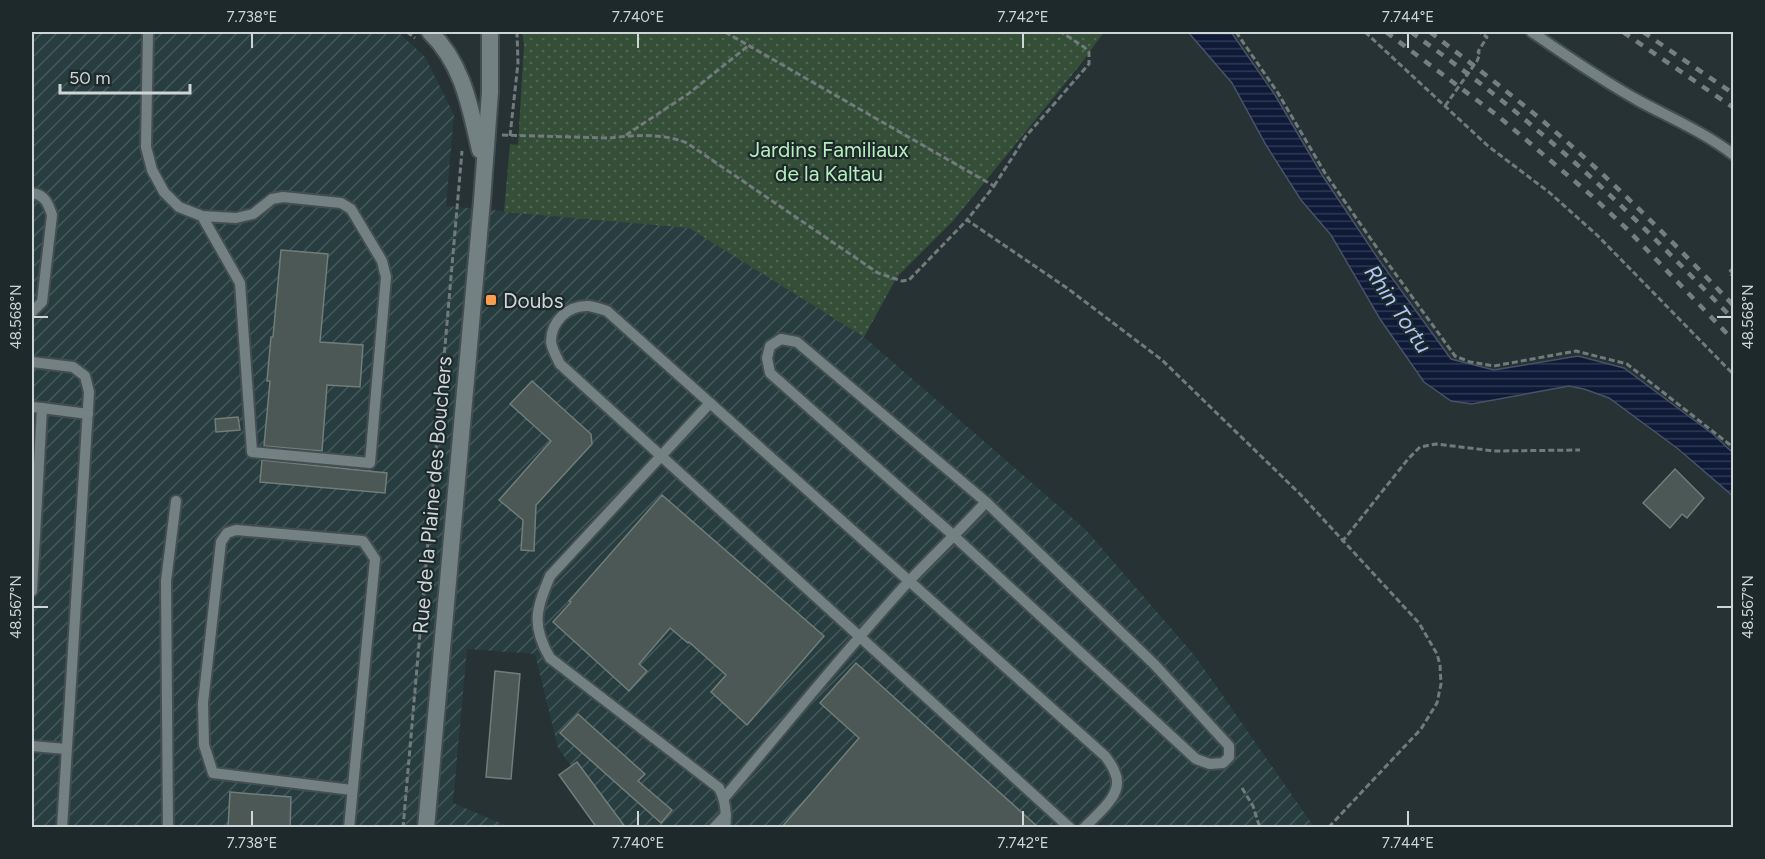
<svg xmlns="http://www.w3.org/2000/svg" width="1765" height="859" font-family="Figtree,sans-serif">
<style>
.industrial{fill:url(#industrial-furrows)}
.grass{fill:url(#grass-dots)}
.water{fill:url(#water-rules);stroke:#485267;stroke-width:1.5}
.building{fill:#4c5855;stroke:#707d79;stroke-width:1.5}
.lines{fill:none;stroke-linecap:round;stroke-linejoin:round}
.service-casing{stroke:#444e50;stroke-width:14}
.tertiary-casing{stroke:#444e50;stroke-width:20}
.path{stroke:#717b7c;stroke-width:3;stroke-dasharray:6 3;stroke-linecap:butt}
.service{stroke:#738183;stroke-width:10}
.tertiary{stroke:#738183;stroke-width:16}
.rail{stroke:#757f81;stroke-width:4.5;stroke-dasharray:8 8;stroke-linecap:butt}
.ticks{fill:none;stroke:#ced5d6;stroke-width:2}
.poi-dot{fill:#fb9e50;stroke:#1d292a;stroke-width:2}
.labels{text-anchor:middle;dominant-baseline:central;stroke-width:4.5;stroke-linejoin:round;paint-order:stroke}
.park-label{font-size:21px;fill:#b6efbc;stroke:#1d292a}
.poi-label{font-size:21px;fill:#ced5d6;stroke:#1d292a;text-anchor:start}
.street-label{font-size:21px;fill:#ced5d6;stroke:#1d292a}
.water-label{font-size:22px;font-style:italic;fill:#b0c6f6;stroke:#1d292a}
.neatline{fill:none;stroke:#ced5d6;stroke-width:2}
.ticks-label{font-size:15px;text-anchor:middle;fill:#ced5d6}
</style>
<defs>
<pattern id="industrial-furrows" width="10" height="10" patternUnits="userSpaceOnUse" patternTransform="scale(1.5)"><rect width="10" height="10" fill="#283d40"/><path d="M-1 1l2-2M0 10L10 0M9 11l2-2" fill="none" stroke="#46585b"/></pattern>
<pattern id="grass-dots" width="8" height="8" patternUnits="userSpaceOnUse" patternTransform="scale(1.5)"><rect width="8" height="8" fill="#354e38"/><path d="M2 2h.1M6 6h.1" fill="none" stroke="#516754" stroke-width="1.8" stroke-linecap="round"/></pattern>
<pattern id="water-rules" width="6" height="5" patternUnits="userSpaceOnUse" patternTransform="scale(1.5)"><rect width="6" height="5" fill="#0e1a37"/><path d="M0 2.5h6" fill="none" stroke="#303a53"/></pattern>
</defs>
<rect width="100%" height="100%" fill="#263234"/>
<polygon class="industrial" points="32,32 398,32 425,57 454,115 446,206 689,227 864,337 1085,529 1196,657 1314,827 617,827 558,748 535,654 467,649 453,803 510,827 32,827"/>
<polygon class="grass" points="522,32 1104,32 1080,65 953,221 897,277 864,337 689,228 504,212 510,144 518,145 524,45"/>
<polygon class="water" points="1188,32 1231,32 1275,95 1322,175 1379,260 1451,359 1494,370 1578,356 1624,368 1714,435 1733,453 1733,496 1677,448 1609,398 1584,389 1569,386 1472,404 1451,401 1424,382 1380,319 1331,235 1301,200 1266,145 1232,83"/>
<g class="building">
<polygon points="281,250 328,254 320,342 363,345 360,387 327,385 322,451 264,446 270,381 267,381 271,337 273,337"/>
<polygon points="532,381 591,434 592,444 536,505 534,551 521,550 523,520 499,500 551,441 510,404"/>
<polygon points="238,417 240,430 216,432 215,419"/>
<polygon points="262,460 387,473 385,493 260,482"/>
<polygon points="1675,469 1704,498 1687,518 1682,514 1670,528 1643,503"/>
<polygon points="662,495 824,636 747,725 711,692 726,675 689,642 688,643 670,628 639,664 647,671 629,691 553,622 571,602 569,601"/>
<polygon points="856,663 1039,828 781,828 859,738 820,703"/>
<polygon points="495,671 520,674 511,779 486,777"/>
<polygon points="578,714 645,774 638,781 672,810 661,823 560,733"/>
<polygon points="577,762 626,828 597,828 559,775"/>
<polygon points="230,792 291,797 290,828 228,828"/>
</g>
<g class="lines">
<defs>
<g id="service">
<polyline points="148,32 146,147 152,170 164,192 179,207 202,216 236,218 253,214 272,199 283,197 341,203 351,209 382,261 386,277 370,463 252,452 240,283 202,216"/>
<path d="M1532 32C1568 57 1603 81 1641 102 1673 119 1705 133 1734 155"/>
<path d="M32 193C45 195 48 203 52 215L42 302 32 312"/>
<polyline points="32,362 73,367 85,376 89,392 62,828"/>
<path d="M710 403 550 576C536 610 531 625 550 658L719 788C726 801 727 813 725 828"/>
<polyline points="32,407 42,408 32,591"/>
<polyline points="42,408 88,414"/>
<polyline points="32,746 66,749"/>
<path d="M724 798C785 726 845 651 909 581 934 555 961 529 986 502L797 342 781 339 770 346 767 358 770 373 954 536 1196 759 1210 764 1223 763 1229 757V746L1155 665 986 502"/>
<polyline points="168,828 166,581 176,501"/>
<polyline points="349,828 375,559 363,541 236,530 227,533 221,542 203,703 204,745 213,773 352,790"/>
<polyline points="714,828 726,815"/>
<path d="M1070 828 560 364C557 358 552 349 551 342 551 321 568 305 589 306 595 307 601 309 607 311L1105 756C1109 761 1113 767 1115 773 1125 794 1097 814 1084 828"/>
</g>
<g id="tertiary">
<path d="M430 32C463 64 470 107 480 150"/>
<polyline points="426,828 482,201 490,92 490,32"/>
</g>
</defs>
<use href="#service" class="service-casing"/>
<use href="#tertiary" class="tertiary-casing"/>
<g class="path">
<polyline points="407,32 415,38"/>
<polyline points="725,32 994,186 967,220"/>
<polyline points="1236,32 1278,93 1325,173 1384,258 1455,356 1470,362 1494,366 1576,351 1627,364 1734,448"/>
<polyline points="1365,32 1488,146 1550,193 1597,235 1734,375"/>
<polyline points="1445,106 1477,61 1480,54 1478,52 1487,37 1479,32"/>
<path d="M502 135 609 138C634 135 663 133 687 143L878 273 902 281 909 280 967 220 1067 288 1162 360 1300 494 1419 623 1437 654 1440 665 1441 684 1437 703 1421 729 1328 828"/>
<polyline points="626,135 688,94 748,46"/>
<polyline points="510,136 518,63 517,32"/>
<polyline points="994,186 1026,136 1089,64 1089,52 1084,47 1061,32"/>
<polyline points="1734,268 1729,272 1734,277"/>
<polyline points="1342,542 1408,459 1420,447 1436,444 1494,451 1580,450"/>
<polyline points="1242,788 1253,806 1260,828"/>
<polyline points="403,828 462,151"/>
</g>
<use href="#service" class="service"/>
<use href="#tertiary" class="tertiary"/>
<g class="rail">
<polyline points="1386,32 1498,116 1592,196 1627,229 1734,341"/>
<path d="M1411 32C1454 63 1497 95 1537 130 1607 188 1671 255 1734 320"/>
<path d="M1430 32C1468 61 1507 91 1544 122 1611 179 1673 242 1734 306"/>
<polyline points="1623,32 1734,108"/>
<polyline points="1643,32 1734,94"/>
</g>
</g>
<path class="ticks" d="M252 33V48M638 33V48M1023 33V48M1408 33V48M33 317H48M1717 317H1732M33 607H48M1717 607H1732M252 811V826M638 811V826M1023 811V826M1408 811V826"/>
<rect class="poi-dot" x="485" y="294" width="12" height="12" rx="3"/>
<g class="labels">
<g class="park-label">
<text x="829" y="149">Jardins Familiaux<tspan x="829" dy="24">de la Kaltau</tspan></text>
</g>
<g class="poi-label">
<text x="503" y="300">Doubs</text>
</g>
<g class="street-label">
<text transform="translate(432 495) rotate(-85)">Rue de la Plaine des Bouchers</text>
</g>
<g class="water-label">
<text transform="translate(1398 309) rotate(56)">Rhin Tortu</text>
</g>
</g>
<rect width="1765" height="859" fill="none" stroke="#1d292a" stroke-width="66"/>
<path d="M60 84v9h130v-9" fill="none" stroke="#ced5d6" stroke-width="3"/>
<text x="69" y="84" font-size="18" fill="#ced5d6" stroke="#1d292a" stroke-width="4.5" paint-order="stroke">50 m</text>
<rect x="33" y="33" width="1699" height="793" class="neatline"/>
<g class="ticks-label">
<text x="252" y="22">7.738°E</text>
<text x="638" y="22">7.740°E</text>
<text x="1023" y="22">7.742°E</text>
<text x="1408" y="22">7.744°E</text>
<text transform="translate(16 317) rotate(-90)" y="5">48.568°N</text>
<text transform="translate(1748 317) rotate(-90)" y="5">48.568°N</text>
<text transform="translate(16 607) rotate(-90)" y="5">48.567°N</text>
<text transform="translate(1748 607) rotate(-90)" y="5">48.567°N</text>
<text x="252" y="848">7.738°E</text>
<text x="638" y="848">7.740°E</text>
<text x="1023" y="848">7.742°E</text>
<text x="1408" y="848">7.744°E</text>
</g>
</svg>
